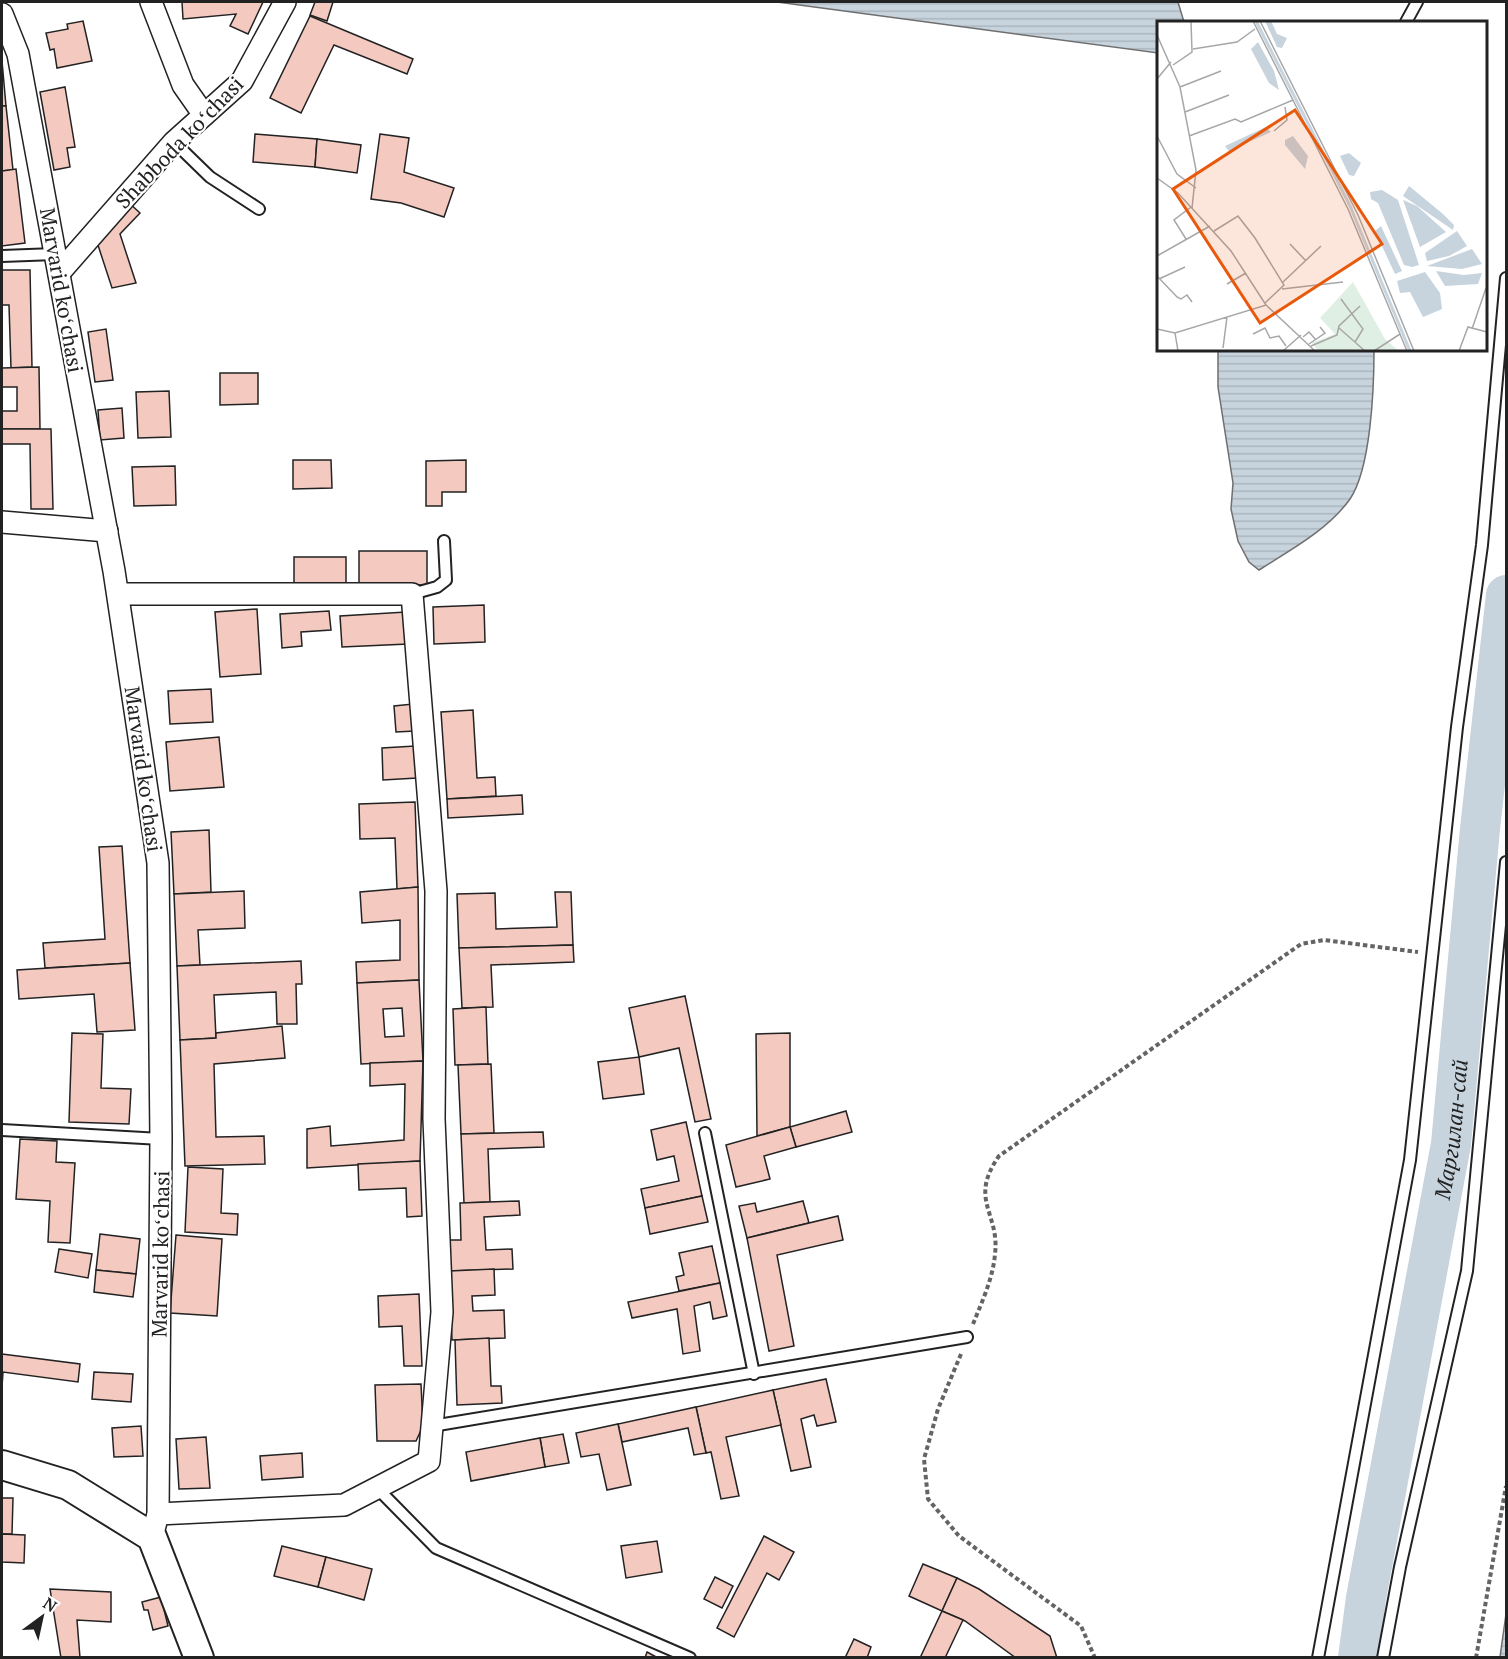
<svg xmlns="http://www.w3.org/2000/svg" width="1508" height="1659" font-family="'PT Serif',serif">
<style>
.water{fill:url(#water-rules);stroke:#6f6f6f;stroke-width:1.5}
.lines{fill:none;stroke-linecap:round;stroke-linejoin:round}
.river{stroke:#c7d3dd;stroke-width:40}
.building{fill:#f3c9c0;stroke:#222;stroke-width:1.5;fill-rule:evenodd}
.lane-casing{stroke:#222;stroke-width:14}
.street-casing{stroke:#222;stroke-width:24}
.secondary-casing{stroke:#222;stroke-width:32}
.path{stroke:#646464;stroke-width:4;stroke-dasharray:4.5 3;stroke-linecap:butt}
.lane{stroke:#fff;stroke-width:10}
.street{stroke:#fff;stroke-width:21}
.secondary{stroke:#fff;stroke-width:28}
.labels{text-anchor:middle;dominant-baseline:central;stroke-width:4.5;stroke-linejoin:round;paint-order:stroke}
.street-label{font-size:21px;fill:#222;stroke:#fff}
.water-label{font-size:22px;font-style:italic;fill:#222;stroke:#fff}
.inset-river{fill:none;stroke:#c7d3dd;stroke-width:3}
.inset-road{fill:none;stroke:#a7a7a7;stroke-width:1.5}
.view{fill:#e8590c;fill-opacity:0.15;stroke:#e8590c;stroke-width:3}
.inset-edge{fill:none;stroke:#222;stroke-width:3}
</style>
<defs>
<pattern id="water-rules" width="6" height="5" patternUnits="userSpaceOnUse" patternTransform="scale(1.5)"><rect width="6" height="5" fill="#c7d3dd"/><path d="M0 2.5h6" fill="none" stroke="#abb5bd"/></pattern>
</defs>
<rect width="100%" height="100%" fill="#fff"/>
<g class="water">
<polygon points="777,2 1178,2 1184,22 1158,22 1158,53"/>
<path d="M1218 350H1374C1374 388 1371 468 1350 499 1328 530 1290 550 1259 570L1249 562 1238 541 1231 509 1233 483 1218 387Z"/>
<polygon points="1506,1614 1506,1657 1500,1657"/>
</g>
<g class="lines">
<path class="river" id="s1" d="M1358 1658 1366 1598 1451 1144 1480 829 1506 595"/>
</g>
<g class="building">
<polygon points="182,2 263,2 248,34 230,26 236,14 183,19"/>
<polygon points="315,2 333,2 327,21 310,15"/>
<polygon points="310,16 413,59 407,74 334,45 301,113 270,98"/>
<polygon points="83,21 92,61 57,68 54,49 50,50 46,33 68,29 67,24"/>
<polygon points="2,61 6,106 2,106"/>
<polygon points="65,87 75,147 67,148 70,167 54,170 40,92"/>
<polygon points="2,106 6,106 13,170 2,171"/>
<polygon points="255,134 317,139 315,167 253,162"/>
<polygon points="380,134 409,138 404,172 454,188 444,217 401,203 371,199"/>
<polygon points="317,139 361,145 357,173 315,167"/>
<polygon points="16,169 25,243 2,246 2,171"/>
<polygon points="127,201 140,213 120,234 136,283 112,288 95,236"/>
<polygon points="2,270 30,270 32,367 11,368 9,305 2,305"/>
<polygon points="106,329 113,380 95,382 88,332"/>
<polygon points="39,367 40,429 2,429 2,411 17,411 17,387 2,387 2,368"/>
<polygon points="220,373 258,373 258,404 220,405"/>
<polygon points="169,391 171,437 138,438 136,392"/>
<polygon points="122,408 124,438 100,440 98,410"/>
<polygon points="2,429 51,429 53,509 31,509 30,444 2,444"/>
<polygon points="293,460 331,460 332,488 293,489"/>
<polygon points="466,460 466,492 442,492 442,506 426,506 426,461"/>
<polygon points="175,466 176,505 134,506 132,467"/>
<rect x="359" y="551" width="68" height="34"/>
<rect x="294" y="557" width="52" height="28"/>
<polygon points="484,605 485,642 434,644 433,607"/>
<polygon points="257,609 261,674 220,677 215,612"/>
<polygon points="329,611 331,630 301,632 302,646 282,648 280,614"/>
<polygon points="406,612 408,644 342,647 340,616"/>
<polygon points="211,689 213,722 170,724 168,691"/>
<polygon points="413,704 415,731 396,732 394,706"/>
<polygon points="473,710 477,778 495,777 496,796 447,799 441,712"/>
<polygon points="219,737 224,787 170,791 166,742"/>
<polygon points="415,746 417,778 383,780 382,748"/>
<polygon points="522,795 523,814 448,818 447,799"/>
<polygon points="415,802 418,887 397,889 395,838 360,839 359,804"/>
<polygon points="209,830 211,892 174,894 171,832"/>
<polygon points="122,846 130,963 45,968 43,943 105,939 99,847"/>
<polygon points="418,887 419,980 357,983 356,962 400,960 400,920 362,923 360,892"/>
<polygon points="244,891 245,928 198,930 200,965 177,966 174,894"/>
<polygon points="555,892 571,892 573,945 459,948 457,894 495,893 496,929 557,927"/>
<polygon points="573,945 574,962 491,965 493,1007 462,1008 459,948"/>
<polygon points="301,961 302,984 296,984 297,1024 277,1024 276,992 214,995 216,1038 180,1040 177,966"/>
<polygon points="130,963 135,1030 97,1032 94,994 19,999 17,970"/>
<path d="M419 980 423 1061 361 1064 357 983ZM402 1008 404 1036 385 1037 383 1009Z"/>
<polygon points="685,996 711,1119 695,1122 679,1048 639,1057 629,1008"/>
<polygon points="486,1007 488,1064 455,1065 453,1009"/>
<polygon points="282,1026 285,1058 214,1064 216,1137 264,1136 265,1164 185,1166 180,1040 216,1038 216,1033"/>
<polygon points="72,1033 103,1034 101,1088 131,1089 129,1124 69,1122"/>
<polygon points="790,1033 790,1127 757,1136 756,1034"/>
<polygon points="639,1057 644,1094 603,1099 598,1062"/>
<polygon points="423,1061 420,1161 307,1168 307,1129 330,1126 331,1146 404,1140 405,1084 370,1086 370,1063"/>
<polygon points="491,1064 494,1133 461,1134 458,1065"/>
<polygon points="846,1111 852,1132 796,1147 790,1127"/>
<polygon points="686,1122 702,1196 645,1208 641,1189 679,1181 674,1156 657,1160 651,1130"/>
<polygon points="790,1127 796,1147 764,1156 770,1179 736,1187 726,1145"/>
<polygon points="543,1132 544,1147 488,1149 490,1202 464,1203 461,1134"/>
<polygon points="20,1139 57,1141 56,1162 75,1163 70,1243 48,1242 50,1201 16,1199"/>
<polygon points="420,1161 422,1216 407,1217 406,1188 359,1190 358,1164"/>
<polygon points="188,1167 223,1169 221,1213 238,1214 237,1235 185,1232"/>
<polygon points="702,1196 708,1222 650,1234 645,1208"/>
<polygon points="519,1201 520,1215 484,1217 486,1250 512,1249 513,1269 449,1271 448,1240 461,1240 460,1203"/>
<polygon points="803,1201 809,1223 747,1238 739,1206 755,1203 757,1212"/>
<polygon points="838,1216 843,1240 777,1255 794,1346 769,1351 747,1238"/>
<polygon points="100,1234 140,1239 136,1274 96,1270"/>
<polygon points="176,1235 222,1239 217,1316 170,1313"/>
<polygon points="712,1246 720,1283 679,1291 676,1277 684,1275 679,1253"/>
<polygon points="59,1249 92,1254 88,1278 55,1272"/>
<polygon points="494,1269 495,1295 472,1296 473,1311 504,1310 505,1338 452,1340 449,1271"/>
<polygon points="96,1270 136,1274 133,1297 94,1292"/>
<polygon points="720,1283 727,1316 713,1319 710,1302 694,1306 700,1351 683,1354 677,1309 632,1318 628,1302"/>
<polygon points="419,1294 422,1366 404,1366 402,1326 379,1327 378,1296"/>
<polygon points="489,1338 491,1386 501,1386 502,1403 457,1405 455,1340"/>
<polygon points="2,1354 80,1364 78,1382 3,1372 2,1387"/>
<polygon points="94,1372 133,1374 131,1402 92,1399"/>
<polygon points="826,1379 836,1422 817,1426 814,1415 801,1419 811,1467 791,1471 773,1390"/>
<polygon points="421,1384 423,1426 416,1441 377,1441 375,1385"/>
<polygon points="773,1390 781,1425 726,1437 739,1496 721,1499 711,1452 706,1453 696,1407"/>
<polygon points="696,1407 706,1453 694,1455 688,1428 622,1442 618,1424"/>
<polygon points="618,1424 631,1485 607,1490 599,1454 581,1457 576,1433"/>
<polygon points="141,1426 143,1456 114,1457 112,1428"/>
<polygon points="563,1434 569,1463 545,1467 540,1438"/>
<polygon points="206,1437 210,1488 179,1489 176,1439"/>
<polygon points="540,1438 545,1467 471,1481 466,1452"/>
<polygon points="302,1453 303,1477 262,1480 260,1456"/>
<polygon points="2,1498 13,1498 12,1534 2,1534"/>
<polygon points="2,1534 25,1535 24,1563 2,1562"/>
<polygon points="764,1536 794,1552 779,1580 767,1573 734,1637 717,1628"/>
<polygon points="657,1541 662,1572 626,1578 621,1546"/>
<polygon points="282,1546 326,1557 318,1587 274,1576"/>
<polygon points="326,1557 372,1569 364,1600 318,1587"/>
<polygon points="923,1564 957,1578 942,1611 909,1596"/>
<polygon points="715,1577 733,1586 722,1608 704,1599"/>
<polygon points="957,1578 979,1589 1050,1636 1057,1658 1016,1658 965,1621 942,1611"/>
<polygon points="50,1589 111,1592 111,1622 77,1620 80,1658 61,1658"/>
<polygon points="161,1597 168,1626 153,1630 148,1610 144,1610 142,1602"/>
<polygon points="942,1611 963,1620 945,1658 920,1658"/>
<polygon points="854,1639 871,1647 867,1658 845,1658"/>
<polygon points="647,1652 658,1658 645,1658"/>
</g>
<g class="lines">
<defs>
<g id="lane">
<polyline points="1406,22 1417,2"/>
<polyline points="174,142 210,177 259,209"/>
<polyline points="2,256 55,254"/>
<polyline points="412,594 437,587 446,580 444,541"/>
<polyline points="2,1130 161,1139"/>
<polyline points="705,1133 754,1374"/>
<polyline points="432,1426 967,1337"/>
<polyline points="377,1488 436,1548 690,1658"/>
<polyline points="1318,1658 1410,1160 1457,727 1482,545 1506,278"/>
<polyline points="1383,1658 1400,1567 1467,1271 1506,862"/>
</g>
<g id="street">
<polyline points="151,2 183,85 204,115"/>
<polyline points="2,14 18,54 114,571 158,863 161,1139 158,1514 152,1537"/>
<polyline points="59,273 174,142 242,81 285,2"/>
<polyline points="2,522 107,531"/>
<polyline points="118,594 412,594 436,891 434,1119 442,1312 429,1461 344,1505 158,1514"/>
</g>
<polyline id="secondary" points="2,1465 68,1485 152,1537 199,1658"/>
</defs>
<use href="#lane" class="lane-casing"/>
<use href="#street" class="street-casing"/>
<use href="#secondary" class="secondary-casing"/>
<g class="path">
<path d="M973 1324C982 1302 993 1278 995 1254 1000 1213 968 1200 999 1156L1301 944 1324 940 1418 952"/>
<polyline points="961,1354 938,1409 924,1459 928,1499 959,1536 1081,1626 1095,1658"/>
<polyline points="1476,1658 1506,1486"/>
</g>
<use href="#lane" class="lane"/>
<use href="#street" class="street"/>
<use href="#secondary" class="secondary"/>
</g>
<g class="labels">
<g class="street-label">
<text transform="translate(179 142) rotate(-46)">Shabboda koʻchasi</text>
<text transform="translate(62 290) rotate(80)">Marvarid koʻchasi</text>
<text transform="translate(144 769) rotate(82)">Marvarid koʻchasi</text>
<text transform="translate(160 1254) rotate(-89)">Marvarid koʻchasi</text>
</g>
<g class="water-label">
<text stroke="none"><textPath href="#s1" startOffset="537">Маргилан-сай</textPath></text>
</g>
</g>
<g transform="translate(1157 21)">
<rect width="330" height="330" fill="#fff"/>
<path d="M196 261 228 318 242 330H161L155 322 178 313 163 297Z" fill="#e0efe3"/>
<path d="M108 0H114L120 13 130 17 125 27 120 26ZM101 21 117 50 122 69 112 62 94 28ZM109 106 114 111 72 130 68 125ZM136 115 151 135 148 148 128 124V119ZM192 132 204 142 197 155 192 154 183 135ZM252 165 286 193 297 204 296 209 246 175ZM225 169 241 179 262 244 255 246 247 244 221 182 214 178 213 171ZM246 179 260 185 289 211 263 226ZM224 205 245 250 238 253 218 210ZM300 210 310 225 292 235 270 240 268 232ZM315 228 325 243 305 248 270 245ZM279 250 307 254 325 252 321 263 288 265ZM268 251 283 272 285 288 266 296 253 271 243 272 240 260Z" fill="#c7d3dd"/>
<path class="inset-river" d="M99 0 193 185 253 330"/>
<path class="inset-road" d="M96 0 191 188 250 330M103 0 201 194 257 330M0 14 23 66 39 149 35 187M36 28 80 21 98 8M16 44 35 31 34 0M0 58 14 41M23 66 64 50M28 91 72 74M117 110 130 99 128 86M0 115 20 153 39 167M32 115 78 98 84 101 136 79M0 157 21 172 74 230 109 284M57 210 81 195 98 217 127 264 108 282M29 218 17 199 34 186M133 223 149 240M0 235 53 205M0 255 20 276 24 278 30 274 35 281M2 258 28 246M126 261 164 225M70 263 89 252M125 268 186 261M184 278 206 308 198 321M182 307 208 330M0 308 18 312 109 284 158 330M315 308 329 267M18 312 21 330M96 313 108 307 113 317 122 315 129 325M146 316 152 311 159 319M152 323 168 312 163 306M154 325 180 314 182 305 203 285M66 327 70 296M126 330 144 314M217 330 243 313M302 330 311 306 330 311"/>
<path class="view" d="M138 89 225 223 103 302 16 168Z"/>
<rect width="330" height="330" class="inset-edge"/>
</g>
<rect width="1508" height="1659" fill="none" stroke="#222222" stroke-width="6"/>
<g transform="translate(42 1617) rotate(33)" stroke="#ffffff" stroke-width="4.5" paint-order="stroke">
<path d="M0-4.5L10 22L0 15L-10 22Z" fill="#222222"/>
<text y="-9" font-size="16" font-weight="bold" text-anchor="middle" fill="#222222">N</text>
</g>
</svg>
